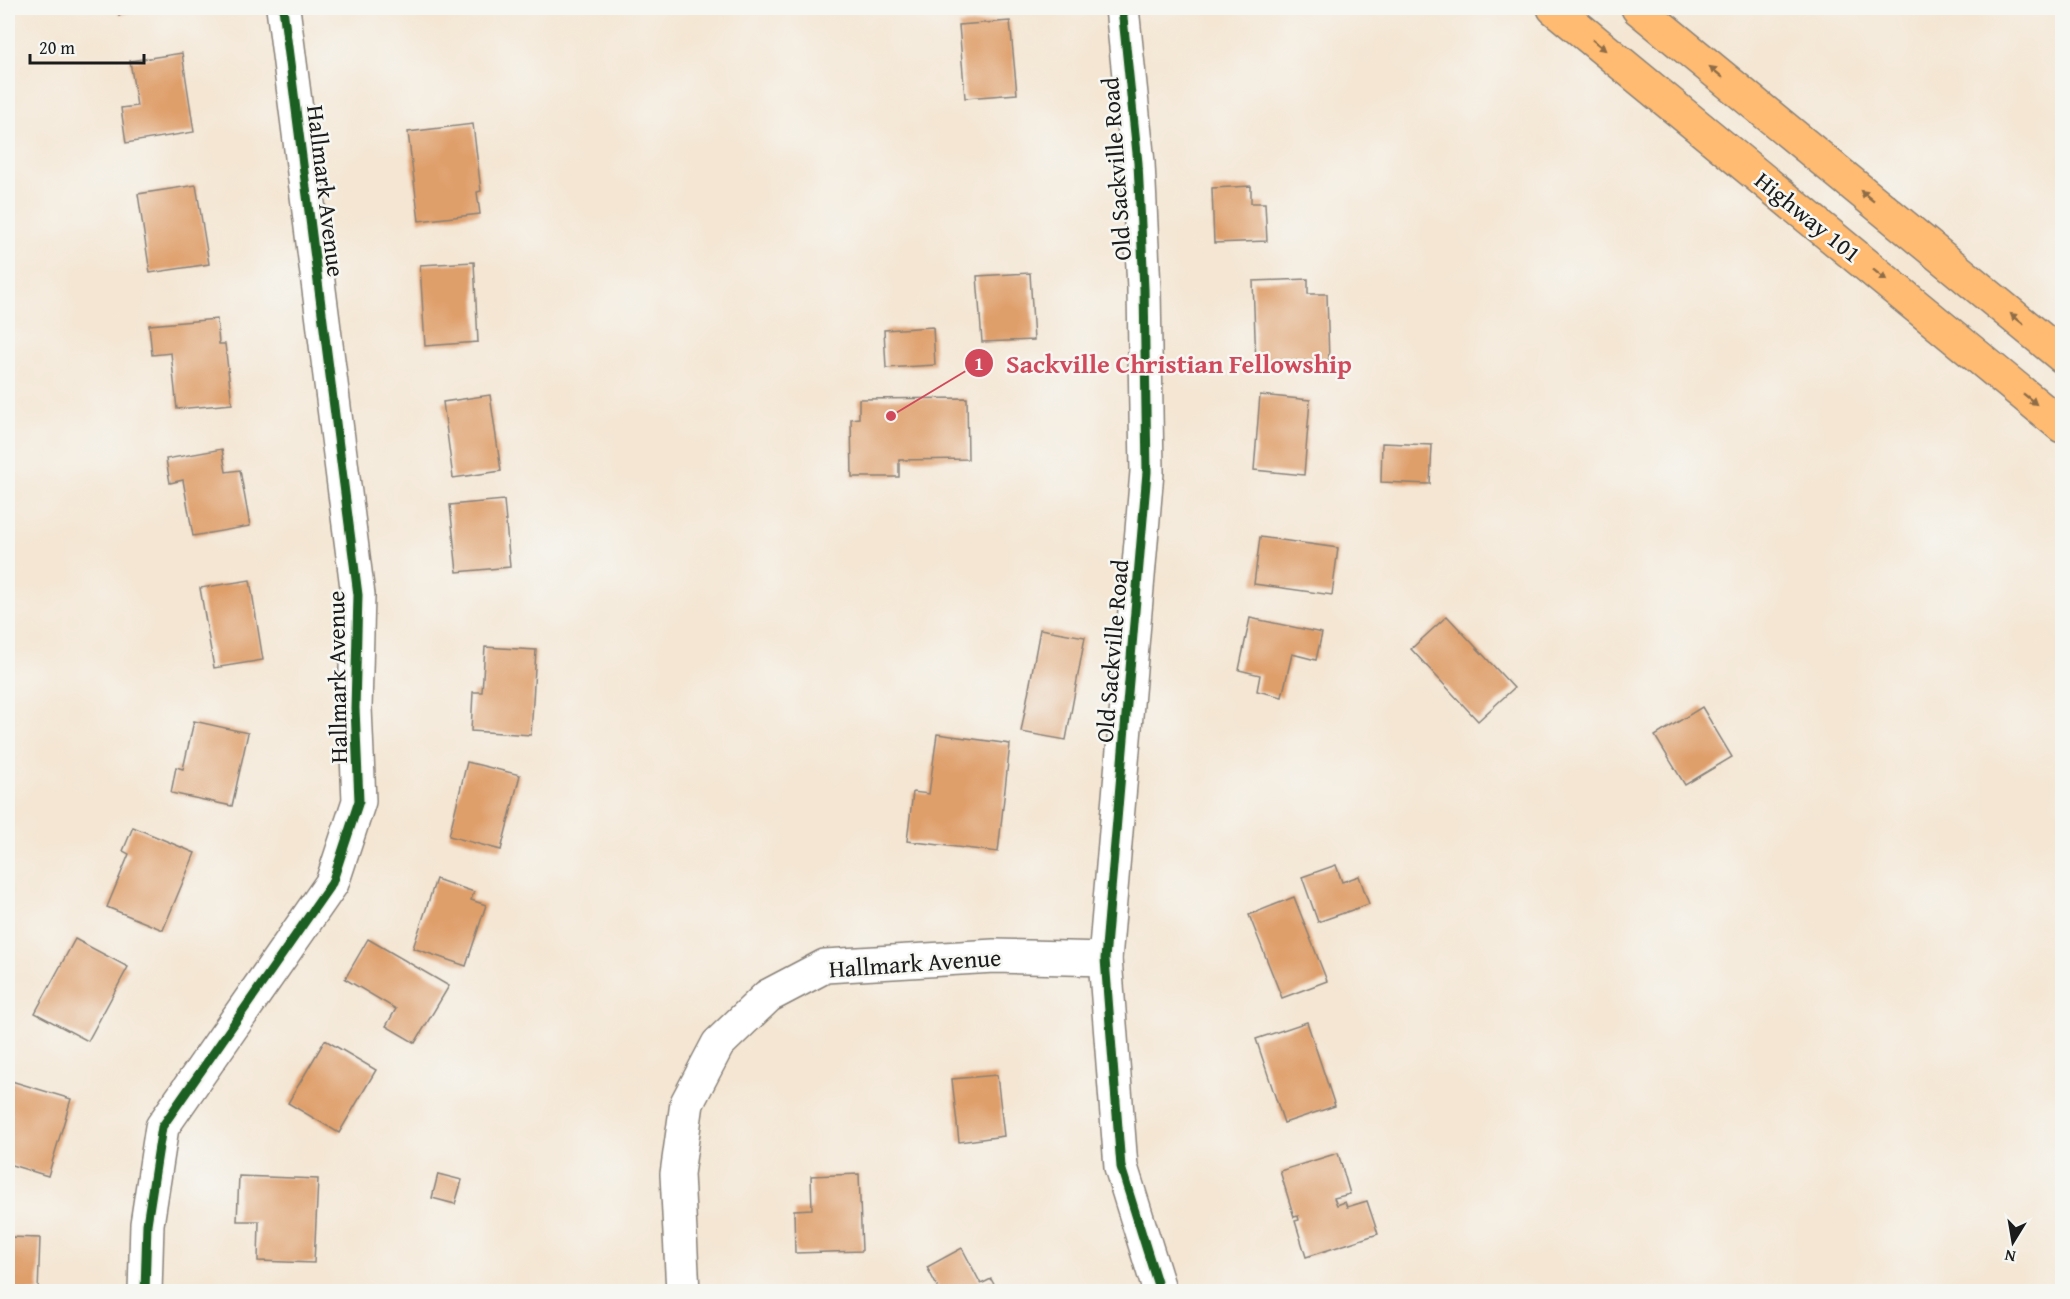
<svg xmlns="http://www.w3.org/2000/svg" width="2070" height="1299" font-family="'Gentium Book Plus',serif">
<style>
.building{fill:#df9f6b}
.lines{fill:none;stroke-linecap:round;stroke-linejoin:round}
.minor-casing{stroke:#888178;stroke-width:36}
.highway-casing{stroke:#888178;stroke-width:36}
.minor{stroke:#fff;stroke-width:33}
.highway{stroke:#ffbb71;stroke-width:33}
.cycleway-casing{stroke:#f6f6f2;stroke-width:13}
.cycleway{stroke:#1b5e20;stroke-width:9}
.oneway{fill:#8e6c46}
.labels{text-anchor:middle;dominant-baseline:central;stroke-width:5;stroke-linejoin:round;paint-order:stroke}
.street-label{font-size:24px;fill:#1c1c1c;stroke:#f6f6f2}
.leader{fill:none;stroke:#d1495b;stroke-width:2}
.callout-dot{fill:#d1495b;stroke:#f6f6f2;stroke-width:2}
.mark-label{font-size:18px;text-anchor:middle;font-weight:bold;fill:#fff}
.callout-label{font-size:26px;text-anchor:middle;font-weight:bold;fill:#d1495b;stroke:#f6f6f2;stroke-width:5;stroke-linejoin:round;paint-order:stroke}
</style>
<rect width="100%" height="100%" fill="#f6f6f2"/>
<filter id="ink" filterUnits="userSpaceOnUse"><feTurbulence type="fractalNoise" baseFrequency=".0167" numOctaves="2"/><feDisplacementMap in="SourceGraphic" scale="12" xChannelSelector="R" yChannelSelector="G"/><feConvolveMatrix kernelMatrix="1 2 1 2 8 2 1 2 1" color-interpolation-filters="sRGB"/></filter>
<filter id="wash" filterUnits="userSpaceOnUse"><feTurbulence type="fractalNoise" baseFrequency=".008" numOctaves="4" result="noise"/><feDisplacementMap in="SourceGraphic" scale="24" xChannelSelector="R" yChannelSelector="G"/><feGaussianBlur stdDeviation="1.35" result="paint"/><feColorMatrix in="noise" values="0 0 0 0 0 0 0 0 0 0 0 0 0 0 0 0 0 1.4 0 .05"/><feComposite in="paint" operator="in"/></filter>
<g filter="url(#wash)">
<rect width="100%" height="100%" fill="#f4e6d3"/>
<g id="blocks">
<g class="building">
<polygon points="117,8 143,8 119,15"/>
<polygon points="1010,21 1017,94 965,98 959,25"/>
<polygon points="182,53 194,132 126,143 121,108 137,106 130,61"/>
<polygon points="473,124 481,191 477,192 480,214 419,221 408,132"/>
<polygon points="196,185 209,264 150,273 138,194"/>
<polygon points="1251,186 1251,203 1265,203 1267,241 1214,243 1212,188"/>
<polygon points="474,262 478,342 425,346 420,265"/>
<polygon points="1030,273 1034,340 982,342 977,276"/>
<polygon points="1308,279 1308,294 1327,294 1329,362 1256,364 1253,281"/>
<polygon points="217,319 219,344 225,344 232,404 177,409 171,353 152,355 149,325"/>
<polygon points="933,327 935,365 886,368 884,330"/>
<polygon points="490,395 501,471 453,478 443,402"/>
<polygon points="1260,395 1310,400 1304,475 1254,470"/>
<polygon points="967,398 968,459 899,460 899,477 852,477 851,419 859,418 859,399"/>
<polygon points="1382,443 1432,445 1430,484 1381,482"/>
<polygon points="222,449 226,472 240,470 250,526 193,536 183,480 170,483 166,459"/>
<polygon points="504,500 510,567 457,572 450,505"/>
<polygon points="1260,537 1338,548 1332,595 1254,584"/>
<polygon points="250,580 263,660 214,668 200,588"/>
<polygon points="1447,616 1514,688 1478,721 1411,649"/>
<polygon points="1250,618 1322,633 1316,660 1292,654 1282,697 1257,691 1260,675 1239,670"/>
<polygon points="1040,629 1085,637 1066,740 1021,732"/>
<polygon points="485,647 536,650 531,735 471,731 473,692 482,692"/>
<polygon points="1702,707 1732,757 1685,785 1655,736"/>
<polygon points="194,721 248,733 232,806 171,793 176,767 183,769"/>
<polygon points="937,734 1010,744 998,852 907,841 913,792 929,794"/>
<polygon points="467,762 520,775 501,850 449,836"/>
<polygon points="133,827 195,853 163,930 107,907 129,854 123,851"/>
<polygon points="1336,865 1342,882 1359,876 1369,904 1318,922 1302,877"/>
<polygon points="436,879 474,892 471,900 486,905 466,966 413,948"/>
<polygon points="1294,897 1327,981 1282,998 1249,915"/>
<polygon points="75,939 128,967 88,1041 35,1013"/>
<polygon points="368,939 449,986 415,1043 386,1026 396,1009 345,979"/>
<polygon points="1307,1022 1335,1106 1284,1123 1256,1039"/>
<polygon points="325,1040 376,1070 339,1133 288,1103"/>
<polygon points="997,1075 1004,1136 959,1142 952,1079"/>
<polygon points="8,1080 71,1099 48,1176 8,1164"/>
<polygon points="1338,1153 1350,1194 1334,1198 1337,1205 1345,1202 1347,1207 1367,1201 1378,1234 1306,1257 1295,1221 1299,1220 1298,1216 1294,1217 1280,1171"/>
<polygon points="438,1174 462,1180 455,1204 432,1198"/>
<polygon points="859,1174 862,1251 795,1253 794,1210 812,1209 811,1176"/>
<polygon points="239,1176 318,1179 314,1263 258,1261 259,1221 237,1221"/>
<polygon points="8,1237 40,1238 38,1292 8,1292"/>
<polygon points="962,1248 981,1284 991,1279 998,1292 940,1292 927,1267"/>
</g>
</g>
</g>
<g filter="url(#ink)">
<use href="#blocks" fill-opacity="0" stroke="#888178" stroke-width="1.5"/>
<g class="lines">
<defs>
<g id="minor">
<polyline points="1122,8 1138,163 1144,289 1147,472 1105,959 1121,1167 1160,1292"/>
<polyline points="145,1292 147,1224 162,1127 332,883 359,801 355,708 358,595 283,8"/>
<polyline points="683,1292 677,1174 687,1103 718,1044 768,996 825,966 994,956 1105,959"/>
</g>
<g id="highway">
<polyline points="1554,8 2062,426"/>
<polyline points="1638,8 2062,356"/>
</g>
</defs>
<use href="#minor" class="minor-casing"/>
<use href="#highway" class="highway-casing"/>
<use href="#minor" class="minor"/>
<use href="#highway" class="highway"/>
<defs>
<g id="cycleway">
<polyline points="1122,8 1138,163 1144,289 1147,472 1105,959 1121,1167 1160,1292"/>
<polyline points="145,1292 147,1224 162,1127 332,883 359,801 355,708 358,595 283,8"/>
</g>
</defs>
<use href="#cycleway" class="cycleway-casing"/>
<use href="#cycleway" class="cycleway"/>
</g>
<defs><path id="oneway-solid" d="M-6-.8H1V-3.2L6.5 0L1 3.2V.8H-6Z" transform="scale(1.5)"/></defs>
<g class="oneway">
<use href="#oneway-solid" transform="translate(1599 45) rotate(39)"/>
<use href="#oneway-solid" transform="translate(1716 72) rotate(-141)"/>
<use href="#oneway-solid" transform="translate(1867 196) rotate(-141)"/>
<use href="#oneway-solid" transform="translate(1880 275) rotate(39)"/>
<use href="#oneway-solid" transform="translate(2017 319) rotate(-141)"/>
<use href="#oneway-solid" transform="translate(2030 399) rotate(39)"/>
</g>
</g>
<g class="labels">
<g class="street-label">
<text transform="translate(1116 169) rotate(-94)">Old Sackville Road</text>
<text transform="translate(326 191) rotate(83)">Hallmark Avenue</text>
<text transform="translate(1808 217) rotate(39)">Highway 101</text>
<text transform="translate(1112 651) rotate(-85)">Old Sackville Road</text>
<text transform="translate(337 677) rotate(-91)">Hallmark Avenue</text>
<text transform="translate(915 963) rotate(-4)">Hallmark Avenue</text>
</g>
</g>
<path class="leader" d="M891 416L979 363"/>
<g class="callout-dot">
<circle cx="891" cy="416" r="6"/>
<circle cx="979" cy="363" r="15"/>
</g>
<g class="mark-label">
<text x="979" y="370">1</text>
</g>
<g class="callout-label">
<text x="1179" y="373">Sackville Christian Fellowship</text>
</g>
<rect width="2070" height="1299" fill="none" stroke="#f6f6f2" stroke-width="30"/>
<g transform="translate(2013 1242) rotate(191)" stroke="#f6f6f2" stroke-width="4.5" paint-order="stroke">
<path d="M0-4.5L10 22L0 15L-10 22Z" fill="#1c1c1c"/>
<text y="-9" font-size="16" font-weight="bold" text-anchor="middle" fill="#1c1c1c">N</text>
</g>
<path d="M30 54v9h114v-9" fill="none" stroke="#1c1c1c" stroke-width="3"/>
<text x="39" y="54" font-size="18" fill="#1c1c1c" stroke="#f6f6f2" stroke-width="4.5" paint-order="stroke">20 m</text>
</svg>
